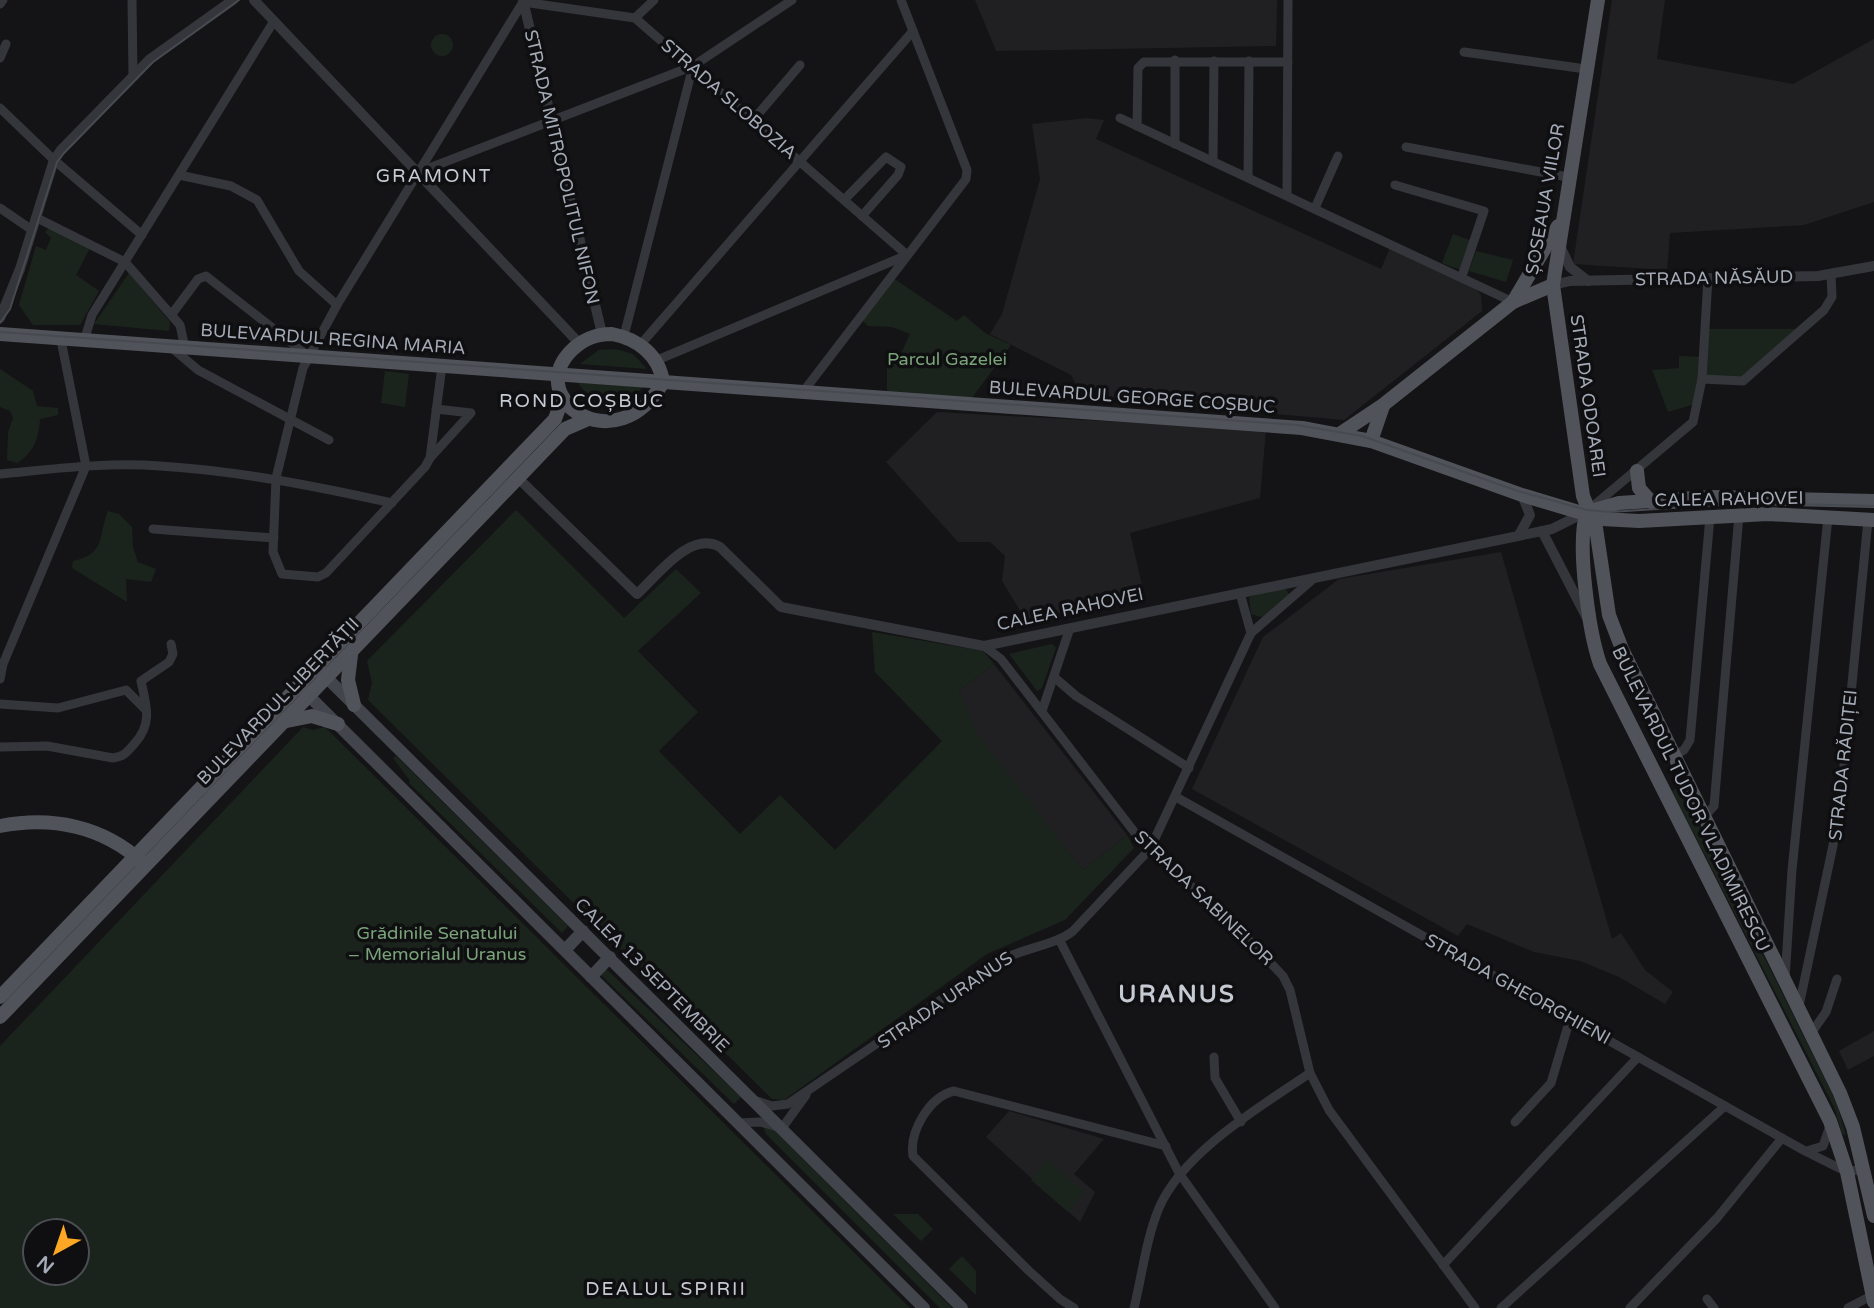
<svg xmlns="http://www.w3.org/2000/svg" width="1874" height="1308" font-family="'Varela Round',sans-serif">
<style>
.built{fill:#202023}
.green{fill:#1b241c;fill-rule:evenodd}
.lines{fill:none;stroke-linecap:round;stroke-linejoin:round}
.minor{stroke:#34363b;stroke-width:9}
.tertiary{stroke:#34363b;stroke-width:10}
.secondary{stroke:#42454b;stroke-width:12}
.primary{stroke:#50535a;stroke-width:14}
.tram{stroke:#474a50;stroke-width:2}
.labels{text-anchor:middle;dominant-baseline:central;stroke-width:7;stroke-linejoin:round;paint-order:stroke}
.street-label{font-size:18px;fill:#a4abb7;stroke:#0f0f11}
.park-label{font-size:18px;fill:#7aa37a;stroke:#0f0f11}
.neighbourhood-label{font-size:19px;letter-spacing:2px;fill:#c6cad3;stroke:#0f0f11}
.district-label{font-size:24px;font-weight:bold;letter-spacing:2px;fill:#c6cad3;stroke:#0f0f11}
</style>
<rect width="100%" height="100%" fill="#141416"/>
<g class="built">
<polygon points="975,0 1277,0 1276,46 996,51"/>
<polygon points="1612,0 1665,0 1657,59 1793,84 1874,39 1874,202 1804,225 1670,233 1667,270 1573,264"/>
<polygon points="1087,118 1104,120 1096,139 1381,269 1390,248 1475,288 1481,295 1482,311 1344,420 1083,397 1071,375 990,334 1002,314 1040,179 1032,124"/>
<polygon points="937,412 1266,430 1260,498 1130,533 1143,590 1027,622 1002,581 1005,556 990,542 958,542 886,462"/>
<polygon points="1501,552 1612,939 1621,933 1645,970 1673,992 1665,1004 1619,977 1580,961 1534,952 1467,924 1458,936 1192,789 1263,637 1339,579"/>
<polygon points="994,664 1127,835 1083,870 977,735 959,691"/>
<polygon points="1874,1031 1874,1056 1848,1070 1839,1051"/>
<polygon points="1009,1111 1104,1139 1074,1174 1095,1192 1080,1222 986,1137"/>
</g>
<g class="green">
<circle cx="442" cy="45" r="11"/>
<polygon points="50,227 90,248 76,275 99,291 80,325 33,325 19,305 36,246 46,250 51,238 45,232"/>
<polygon points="1453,234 1472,241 1461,270 1442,263"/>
<polygon points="1476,251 1513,260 1506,282 1469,271"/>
<polygon points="129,273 170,322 169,331 94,324"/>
<polygon points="890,276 957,321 964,315 985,333 1011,345 971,399 887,392 887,361 898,360 910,334 892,327 868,326 859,317"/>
<polygon points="1706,329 1803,329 1743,381 1702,379 1698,403 1668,412 1652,370 1679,368 1679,356 1704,357"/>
<polygon points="616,349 633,354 647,369 580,364 599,350"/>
<path d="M0 369 33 391 37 406 58 408V415L40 419C39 437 34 453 17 463L7 460 8 432 13 418 10 411 0 407Z"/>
<polygon points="385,371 409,374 405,407 381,403"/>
<path d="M578 383 643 387C623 408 595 408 578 383Z"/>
<polygon points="516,510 624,618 676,569 701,593 638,651 698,712 659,751 740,834 780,795 835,850 942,741 875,672 872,632 983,651 994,664 959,691 978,735 1083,870 1127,835 1134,848 1065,920 987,954 784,1100 772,1099 368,700 372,683 367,661"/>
<path d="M108 511 119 514 132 527 133 547 138 562 156 569 151 582 126 579 127 602 72 568 73 561C107 553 97 538 108 511Z"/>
<polygon points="1285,587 1289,595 1264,618 1251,614 1249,597"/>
<polygon points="1052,644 1056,648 1042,688 1037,691 1009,654"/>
<path d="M303 727 313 730 325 727 910 1308H0V1046ZM35 1231H77V1273H35Z"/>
<polygon points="396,756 568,926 562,933 409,783 410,781 393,758"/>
<polygon points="1679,787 1836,1101 1846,1135 1842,1134 1835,1109 1672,791"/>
<polygon points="605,968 741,1097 734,1104 600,974"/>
<polygon points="771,1127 952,1308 940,1308 765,1133 764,1128"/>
<polygon points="1048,1160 1085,1192 1068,1212 1031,1180"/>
<polygon points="893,1214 918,1214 933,1229 921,1241"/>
<polygon points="962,1256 976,1271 976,1295 949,1269"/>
</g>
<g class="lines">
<g class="minor">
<polyline points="132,0 133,76"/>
<polyline points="0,4 3,0"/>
<polyline points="635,18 654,0"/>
<polyline points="1464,52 1586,69"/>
<polyline points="0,58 6,44"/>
<polyline points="0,108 54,160 142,235"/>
<polyline points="1120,118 1513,302"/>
<polyline points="753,120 800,65"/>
<polyline points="1137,126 1138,68 1144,62 1288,62"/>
<polyline points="1175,144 1175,60"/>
<polyline points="1406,147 1568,177"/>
<polyline points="1213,161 1214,61"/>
<polyline points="419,172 693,66 792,0"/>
<polyline points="179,175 231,186 257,200 299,271 337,305"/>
<polyline points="1248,177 1249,61"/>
<polyline points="1395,185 1484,211 1462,276"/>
<polyline points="1287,195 1288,0"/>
<polyline points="844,200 886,157 901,167 898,175 862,216"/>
<polyline points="0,208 32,230"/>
<polyline points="1315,208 1338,156"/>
<polyline points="37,218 125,262 180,325 185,348"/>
<polyline points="172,314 198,279 206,276 307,355"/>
<polyline points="624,336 693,66"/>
<polyline points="84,341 92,315 274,21"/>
<polyline points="641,344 913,31"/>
<polyline points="171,347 198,370 329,440"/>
<polyline points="442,366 430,458 425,467 326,573 318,577 282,574 273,552 276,478 303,368 337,305 523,2 635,18 907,255 655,361"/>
<polyline points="1702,379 1743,381 1824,310 1832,297 1831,275"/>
<polyline points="803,392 966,179 967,170 901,0"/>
<polyline points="430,458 471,413 436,409"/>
<path d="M0 474C53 469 107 462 160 466 239 471 315 486 392 503"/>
<polyline points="1591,508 1693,422 1702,379 1708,278"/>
<polyline points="153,529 274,538"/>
<polyline points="1240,593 1251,633"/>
<polyline points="984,646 1001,659 1139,838 1246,937 1283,976 1290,990 1310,1073 1329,1110 1475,1308"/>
<polyline points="1054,677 1076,696 1189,768"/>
<polyline points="0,679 3,664 86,466 61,340"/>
<polyline points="0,704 58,708 126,690 146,710"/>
<polyline points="1042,711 1070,628"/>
<path d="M0 747 47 746 113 758C124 757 128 751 135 743 153 723 146 705 141 681L169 662 173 654 171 644"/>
<polyline points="1673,756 1684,750 1690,740 1710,517"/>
<polyline points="1176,797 1805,1151 1847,1172 1863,1169"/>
<polyline points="1704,817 1714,806 1739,515"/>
<polyline points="1060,941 1179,1173 1275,1308"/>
<polyline points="1785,979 1792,870 1828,517"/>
<polyline points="1799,1006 1839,817 1868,520"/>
<polyline points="1812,1032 1826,1012 1837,979"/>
<polyline points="1214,1057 1215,1078 1241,1122"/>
<path d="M757 1101 772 1106 788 1104 998 961C1021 949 1058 944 1073 931L1150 849 1251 633 1313 579"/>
<polyline points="1515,1122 1551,1083 1570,1019"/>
<polyline points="738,1123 760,1122 782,1128 806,1095"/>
<polyline points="1807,1151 1823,1146 1830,1126"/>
<polyline points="1443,1265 1638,1057"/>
<polyline points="1707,1299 1714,1308"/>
<path d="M1074 1308 1060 1299 1029 1271 913 1156C909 1132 929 1097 954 1091L1166 1146"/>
<path d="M1134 1308C1142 1276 1146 1239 1159 1208 1183 1152 1260 1107 1310 1073"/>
<polyline points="1501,1308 1725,1106"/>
<polyline points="1630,1308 1717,1218 1782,1138"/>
<polyline points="1848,1308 1873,1295"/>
</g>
<g class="tertiary">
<polyline points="254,0 579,343"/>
<polyline points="523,0 602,334"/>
<polyline points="1560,246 1570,267 1588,281"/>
<polyline points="1553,285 1570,281 1818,276 1874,266"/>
<polyline points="0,318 20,269 54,160 61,150 150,59 233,0"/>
<path d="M518 478 637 594C657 576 690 530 720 547L781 607 984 646 1552 529 1586 512"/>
<polyline points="1542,531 1587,618"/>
<polyline points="1519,535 1530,515 1522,495"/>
</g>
<g class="secondary">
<polyline points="321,672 962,1308"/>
<polyline points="302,689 924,1308"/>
<polyline points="565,950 583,931"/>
<polyline points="591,977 610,957"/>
</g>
<g class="primary">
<polyline points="1598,0 1553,285 1583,496 1596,528 1609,615 1622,649 1840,1093 1853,1127 1874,1216"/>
<polyline points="1513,302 1558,226"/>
<polyline points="0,334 1302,428 1371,441 1522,495 1602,519 1639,521 1768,514 1874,520"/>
<path d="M612 334C638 339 659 355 663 382 618 462 526 402 569 353 581 340 594 334 612 334Z"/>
<polyline points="1341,433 1383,405 1513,302 1553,285"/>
<polyline points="1371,441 1383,406"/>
<polyline points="1637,471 1639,488 1651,502"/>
<path d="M1587 512C1576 542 1589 632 1600 664L1830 1121 1847 1172 1874 1302"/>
<polyline points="1587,512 1619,503 1712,497 1874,501"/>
<polyline points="351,655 348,680 354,705"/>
<polyline points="287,721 312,716 338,724"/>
<path d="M0 826C52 816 102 826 142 862"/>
<polyline points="0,997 555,419 563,397"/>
<polyline points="0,1017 565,429 588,419"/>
</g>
<g class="tram">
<polyline points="0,323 10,309 57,162 64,153 153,62 239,0"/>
<polyline points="0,332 1297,425 1362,436 1518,491 1587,510 1610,512 1751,503 1874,506"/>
</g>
</g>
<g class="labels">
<g class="street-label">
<text transform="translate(729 99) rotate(41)">STRADA SLOBOZIA</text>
<text transform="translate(562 167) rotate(77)">STRADA MITROPOLITUL NIFON</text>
<text transform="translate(1545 199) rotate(-80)">ȘOSEAUA VIILOR</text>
<text transform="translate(1714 278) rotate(-1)">STRADA NĂSĂUD</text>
<text transform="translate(333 339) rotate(4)">BULEVARDUL REGINA MARIA</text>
<text transform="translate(1588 396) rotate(82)">STRADA ODOAREI</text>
<text transform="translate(1132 397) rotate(4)">BULEVARDUL GEORGE COȘBUC</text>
<text transform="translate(1729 499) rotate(-1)">CALEA RAHOVEI</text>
<text transform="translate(1070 609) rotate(-12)">CALEA RAHOVEI</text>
<text transform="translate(278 701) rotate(-46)">BULEVARDUL LIBERTĂȚII</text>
<text transform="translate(1843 765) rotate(-84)">STRADA RĂDIȚEI</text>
<text transform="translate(1691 799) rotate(64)">BULEVARDUL TUDOR VLADIMIRESCU</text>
<text transform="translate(1204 898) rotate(44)">STRADA SABINELOR</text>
<text transform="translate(652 975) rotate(45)">CALEA 13 SEPTEMBRIE</text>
<text transform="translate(1518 989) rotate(29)">STRADA GHEORGHIENI</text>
<text transform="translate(945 1000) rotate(-34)">STRADA URANUS</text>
</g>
<g class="park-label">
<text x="947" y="359">Parcul Gazelei</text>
<text x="437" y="933">Grădinile Senatului<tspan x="437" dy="21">– Memorialul Uranus</tspan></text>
</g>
<g class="neighbourhood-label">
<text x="434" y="176">GRAMONT</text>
<text x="582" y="401">ROND COȘBUC</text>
<text x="666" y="1289">DEALUL SPIRII</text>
</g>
<g class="district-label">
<text x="1177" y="994">URANUS</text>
</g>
</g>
<g transform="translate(56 1252) rotate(220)"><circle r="33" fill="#0f0f11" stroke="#4b4d53" stroke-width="2"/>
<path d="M0-5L12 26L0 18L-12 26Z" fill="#fda724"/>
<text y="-10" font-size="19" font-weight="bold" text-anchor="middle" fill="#a4abb7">N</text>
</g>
</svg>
